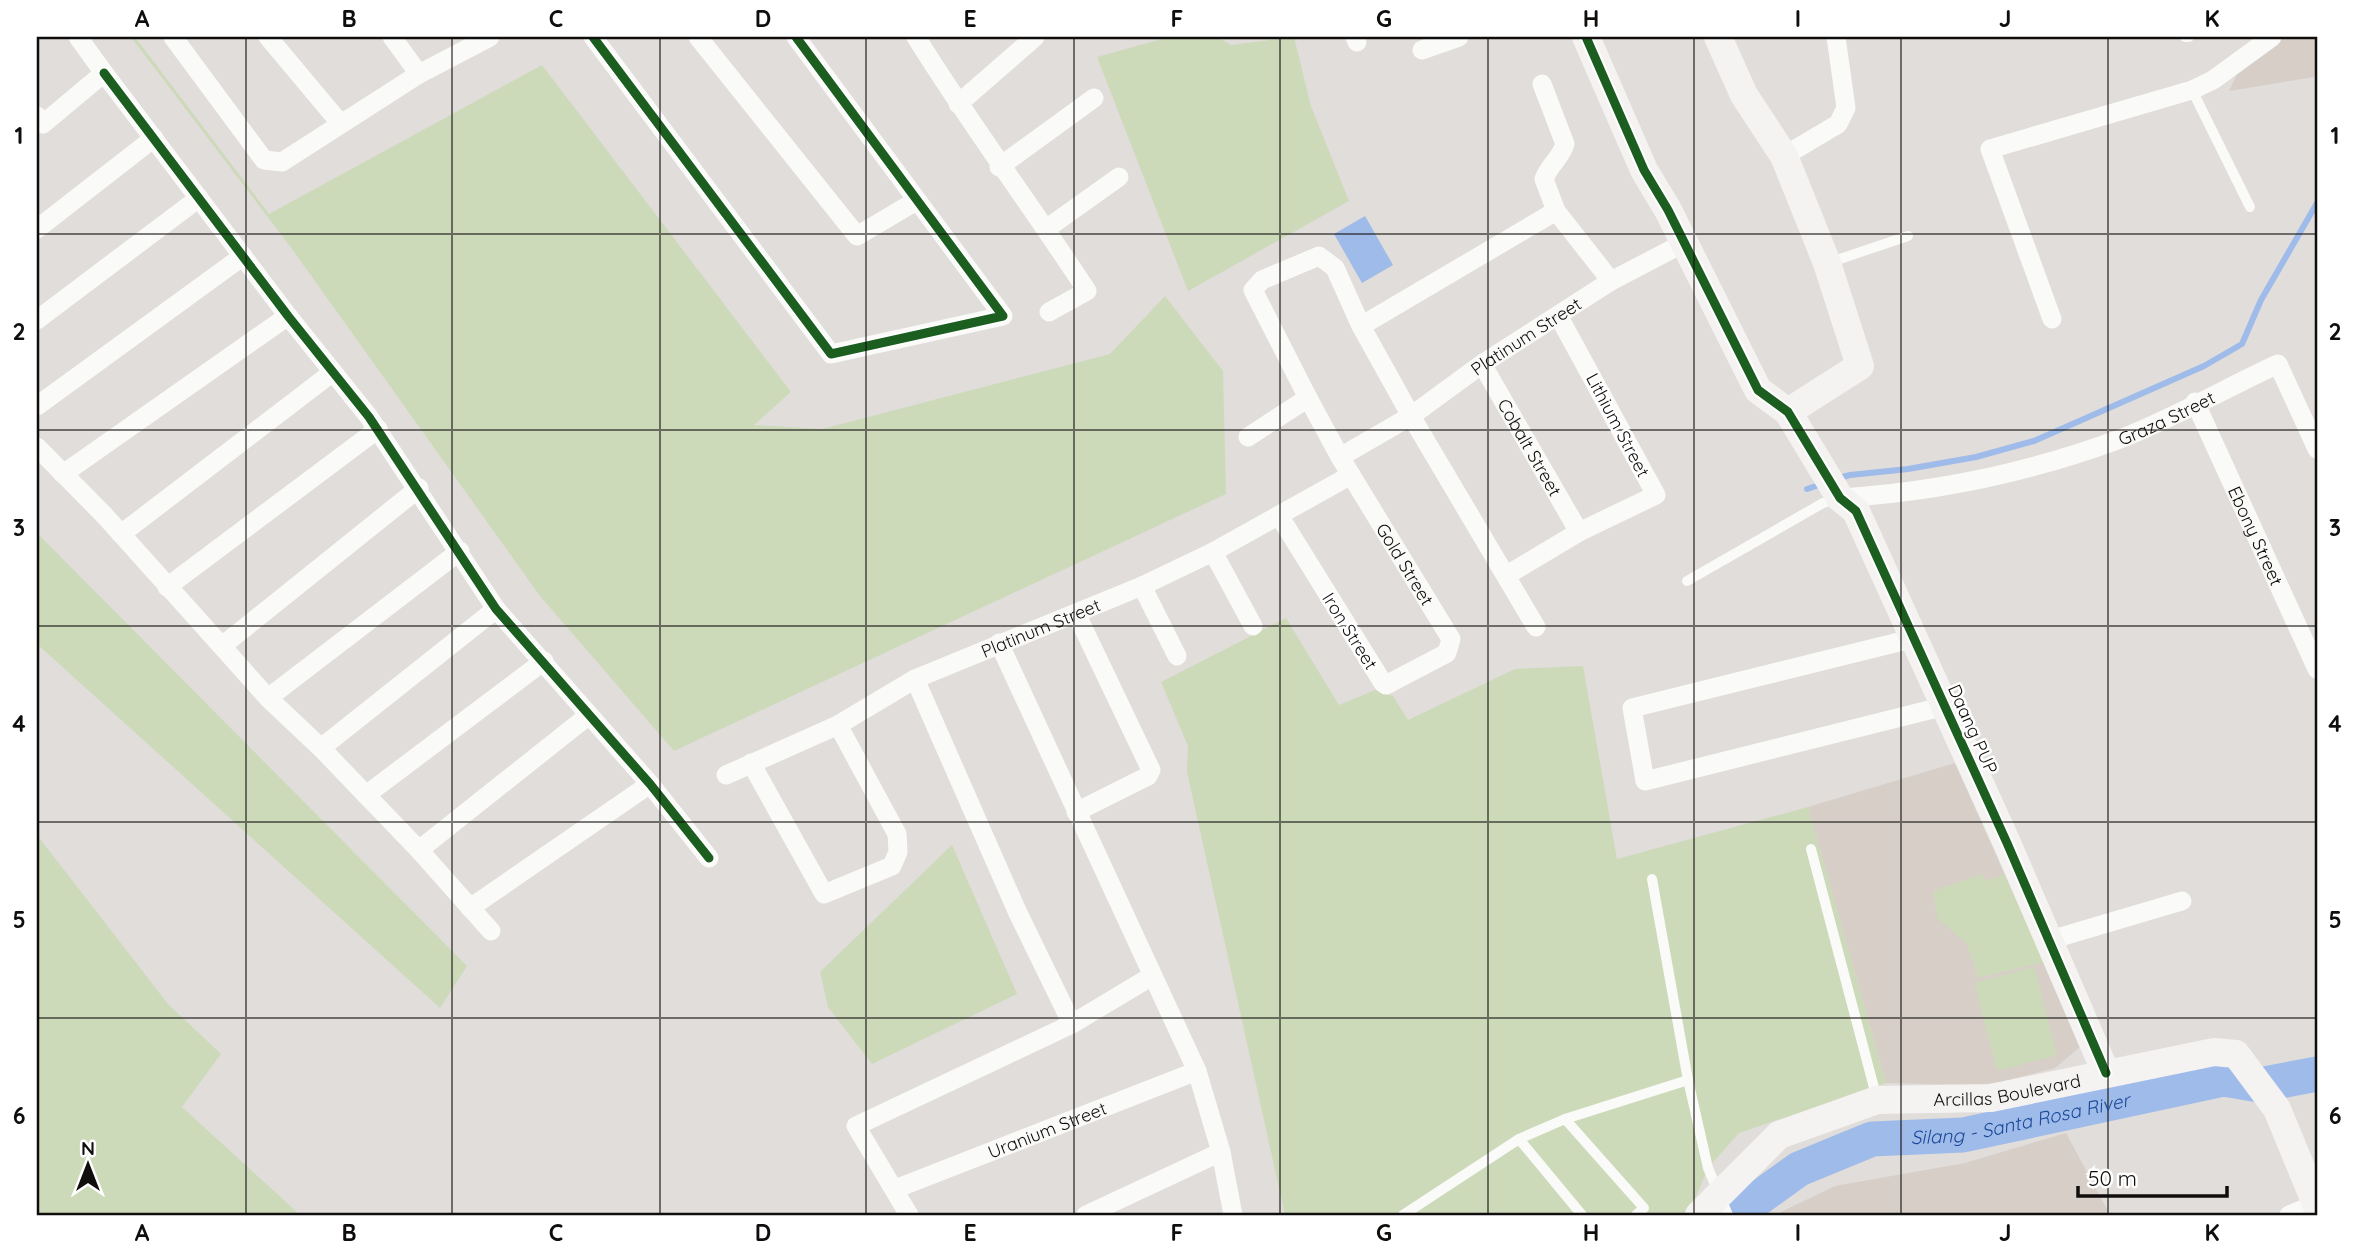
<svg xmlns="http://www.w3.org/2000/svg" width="2354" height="1252" font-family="Quicksand,sans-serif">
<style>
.built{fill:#d6cec7}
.green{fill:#cddaba}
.water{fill:#9fbbea}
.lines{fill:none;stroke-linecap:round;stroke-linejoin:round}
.stream{stroke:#9fbbea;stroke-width:6}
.river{stroke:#9fbbea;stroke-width:35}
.lane{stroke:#fafaf9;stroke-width:10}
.street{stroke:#fafaf9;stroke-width:19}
.secondary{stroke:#f5f2f2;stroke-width:28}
.cycleway-casing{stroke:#fff;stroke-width:13}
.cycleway{stroke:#1b5e20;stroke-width:9}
.grid{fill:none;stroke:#100e0c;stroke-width:2;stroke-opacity:0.55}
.labels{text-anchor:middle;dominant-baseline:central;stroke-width:5;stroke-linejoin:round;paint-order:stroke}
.street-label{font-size:18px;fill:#100e0c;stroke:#fff}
.water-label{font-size:19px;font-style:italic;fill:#1b4999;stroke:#fff}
.neatline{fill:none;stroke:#100e0c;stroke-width:2.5}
.grid-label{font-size:23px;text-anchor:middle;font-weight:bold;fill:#100e0c}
</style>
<rect width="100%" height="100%" fill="#e0ddda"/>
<g class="built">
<polygon points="2280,37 2317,37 2317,73 2314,77 2229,91 2238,72"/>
<polygon points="1955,763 2081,1046 2055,1068 2001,1082 1978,1085 1886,1083 1808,807"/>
<polygon points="2066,1133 2110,1215 1775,1215 1835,1186 1965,1163"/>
</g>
<g class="green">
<polygon points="131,37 135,37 269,214 542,65 791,392 754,425 822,429 1110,354 1165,296 1223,371 1226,494 674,751 540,596 292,249"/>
<polygon points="1169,37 1217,37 1231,45 1294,37 1311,106 1349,201 1188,291 1097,57"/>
<polygon points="37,533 467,966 440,1008 37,644"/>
<polygon points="1286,618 1339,705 1375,690 1393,696 1408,720 1515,669 1583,666 1617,859 1808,807 1886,1083 1739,1133 1708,1168 1691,1208 1684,1215 1285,1215 1187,772 1188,746 1161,682"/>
<polygon points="37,835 168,1004 221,1054 182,1107 297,1212 293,1215 37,1215"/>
<polygon points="952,845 1017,994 872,1064 828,1007 820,972"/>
<polygon points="1982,874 1986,881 2004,874 2044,962 1978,978 1967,944 1937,918 1933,891"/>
<polygon points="2034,967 2057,1055 1997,1071 1974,983"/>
</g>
<polygon class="water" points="1365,216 1393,265 1362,283 1334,234"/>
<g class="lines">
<g class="stream">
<polyline points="1835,479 1850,475 1908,469 1976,457 2034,441 2204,366 2242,344 2261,300 2317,203"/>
<polyline points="1807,489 1822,484"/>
</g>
<path class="river" id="s1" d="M1741 1215 1756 1200 1799 1169 1872 1139 1963 1135 2224 1079 2259 1085 2317 1074"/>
<g class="lane">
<polyline points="2185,37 2189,37"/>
<polyline points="2192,90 2250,207"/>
<polyline points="1828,263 1908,236"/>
<polyline points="1687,581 1823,503 1836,499"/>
<polyline points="1811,849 1877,1099"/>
<polyline points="1652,879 1688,1080 1708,1168 1728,1215"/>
<polyline points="1565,1119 1688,1080"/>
<polyline points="1519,1139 1582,1215"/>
<polyline points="1403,1215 1519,1139 1565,1119 1644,1208 1636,1215"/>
</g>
<g class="street">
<polyline points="173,37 264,160 282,162 419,74 490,37"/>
<polyline points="268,37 340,123"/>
<polyline points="392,37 419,74"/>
<polyline points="593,37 831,354 1003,316 796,37"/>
<polyline points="698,37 857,236 916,201"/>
<path d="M916 37C970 124 1031 205 1087 291L1049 312"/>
<polyline points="1355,37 1357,42"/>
<polyline points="1422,50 1459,37"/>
<polyline points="104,73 288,316 369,417 496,609 650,784 709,858"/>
<path d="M1542 84 1565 144C1561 158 1549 165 1544 179L1556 211 1611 281"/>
<polyline points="958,104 1035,37"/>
<polyline points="37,116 43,124 104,73 78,37"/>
<polyline points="1784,156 1838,124 1846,108 1836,37"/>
<polyline points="999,167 1094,98"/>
<polyline points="37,229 154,138"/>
<polyline points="1046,229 1119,177"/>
<polyline points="2052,319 1990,149 2192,90 2213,80 2272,37"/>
<polyline points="37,320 199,198"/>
<polyline points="1361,326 1556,211"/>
<path id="s2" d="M1482 364 1579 532"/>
<polyline points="1308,398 1253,290 1262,280 1319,256 1335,268 1361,326 1411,416 1536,627"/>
<path id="s3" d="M2195 402 2317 669"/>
<polyline points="37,406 243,256"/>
<path id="s4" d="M1248 437 1308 398 1340 457 1451 639 1447 653 1386 685 1383 683 1280 517"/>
<polyline points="37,447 105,516 268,698 321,748 419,850 491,931"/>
<path id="s5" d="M1340 457 1411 416 1482 364 1611 281 1682 244"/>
<polyline points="63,474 288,316"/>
<path id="s6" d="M1840 498C1937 492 2028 473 2120 439 2174 418 2226 388 2278 364L2317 449"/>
<polyline points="121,534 333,372"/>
<polyline points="1213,552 1253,626"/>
<polyline points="1507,575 1579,532 1656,495 1559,317"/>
<polyline points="1142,586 1177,656"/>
<polyline points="167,587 378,429"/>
<polyline points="1076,613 1151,770 1148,776 1076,812"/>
<polyline points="1915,638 1632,708 1645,781 1945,706"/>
<polyline points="999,643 1197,1071 1221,1152 1233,1215"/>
<polyline points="222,646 419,488"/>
<polyline points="915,679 1017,911 1072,1024"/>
<polyline points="268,698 460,551"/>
<polyline points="321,748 496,609"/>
<polyline points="751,763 824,894 892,866 898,852 897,834 838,725"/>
<path id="s7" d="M726 775 838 725 915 679 1142 586 1213 552 1351 475"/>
<polyline points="366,795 544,661"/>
<polyline points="419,850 589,715"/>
<polyline points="470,908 650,784"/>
<polyline points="2050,940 2182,901"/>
<path id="s8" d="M895 1189 1197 1071"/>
<polyline points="909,1215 856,1126 1072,1024 1152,976"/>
<polyline points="1086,1215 1221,1152"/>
<polyline points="2289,1215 2316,1204"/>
</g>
<g class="secondary">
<polyline points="1586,37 1644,170 1668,210 1758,390 1788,412 1840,498 1856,511 2007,843 2106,1073"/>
<polyline points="1718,37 1744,95 1784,156 1827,263 1860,366 1788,412"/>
<path id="s9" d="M1699 1215 1779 1135 1877 1100 1991 1098 2214 1052 2236 1054 2277 1109 2317 1206"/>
</g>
<defs>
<g id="cycleway">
<polyline points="593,37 831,354 1003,316 796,37"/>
<polyline points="1586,37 1644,170 1668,210 1758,390 1788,412 1840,498 1856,511 2007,843 2106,1073"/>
<polyline points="104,73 288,316 369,417 496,609 650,784 709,858"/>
</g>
</defs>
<use href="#cycleway" class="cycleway-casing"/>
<use href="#cycleway" class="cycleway"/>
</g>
<path class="grid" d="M246 37V1215M452 37V1215M660 37V1215M866 37V1215M1074 37V1215M1280 37V1215M1488 37V1215M1694 37V1215M1901 37V1215M2108 37V1215M37 234H2317M37 430H2317M37 626H2317M37 822H2317M37 1018H2317"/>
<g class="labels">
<g class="street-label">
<text stroke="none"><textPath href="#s5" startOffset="222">Platinum Street</textPath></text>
<text stroke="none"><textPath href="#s6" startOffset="338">Graza Street</textPath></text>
<text transform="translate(1618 425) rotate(62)">Lithium Street</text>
<text stroke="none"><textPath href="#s2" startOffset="96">Cobalt Street</textPath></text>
<text stroke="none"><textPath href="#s3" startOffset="147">Ebony Street</textPath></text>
<text stroke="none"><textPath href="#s4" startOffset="264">Gold Street</textPath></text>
<text stroke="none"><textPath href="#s7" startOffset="348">Platinum Street</textPath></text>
<text transform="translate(1350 631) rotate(58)">Iron Street</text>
<text transform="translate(1973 729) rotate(66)">Daang PUP</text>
<text stroke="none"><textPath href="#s9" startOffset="348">Arcillas Boulevard</textPath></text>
<text stroke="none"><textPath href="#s8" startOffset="163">Uranium Street</textPath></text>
</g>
<g class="water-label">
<text stroke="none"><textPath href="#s1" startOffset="303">Silang - Santa Rosa River</textPath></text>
</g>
</g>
<rect width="2354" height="1252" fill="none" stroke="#ffffff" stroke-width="77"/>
<g transform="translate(88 1165)" stroke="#ffffff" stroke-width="5" paint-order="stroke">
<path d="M0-5L12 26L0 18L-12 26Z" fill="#100e0c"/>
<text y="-10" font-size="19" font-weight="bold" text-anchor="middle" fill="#100e0c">N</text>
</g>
<path d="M2078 1186v10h149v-10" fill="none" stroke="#100e0c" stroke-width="3.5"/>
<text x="2088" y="1186" font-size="21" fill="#100e0c" stroke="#ffffff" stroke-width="5" paint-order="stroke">50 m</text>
<rect x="38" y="38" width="2278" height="1176" class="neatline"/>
<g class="grid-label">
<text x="142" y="27">A</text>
<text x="349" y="27">B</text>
<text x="556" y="27">C</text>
<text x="763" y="27">D</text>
<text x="970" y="27">E</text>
<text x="1177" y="27">F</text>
<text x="1384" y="27">G</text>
<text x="1591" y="27">H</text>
<text x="1798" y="27">I</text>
<text x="2005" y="27">J</text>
<text x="2212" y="27">K</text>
<text x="19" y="144">1</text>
<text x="2335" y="144">1</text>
<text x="19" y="340">2</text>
<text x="2335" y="340">2</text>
<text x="19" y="536">3</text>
<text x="2335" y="536">3</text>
<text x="19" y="732">4</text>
<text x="2335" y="732">4</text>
<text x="19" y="928">5</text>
<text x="2335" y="928">5</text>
<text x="19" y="1124">6</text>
<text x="2335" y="1124">6</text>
<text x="142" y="1241">A</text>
<text x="349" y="1241">B</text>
<text x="556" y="1241">C</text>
<text x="763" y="1241">D</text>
<text x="970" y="1241">E</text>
<text x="1177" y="1241">F</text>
<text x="1384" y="1241">G</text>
<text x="1591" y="1241">H</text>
<text x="1798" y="1241">I</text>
<text x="2005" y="1241">J</text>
<text x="2212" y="1241">K</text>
</g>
</svg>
